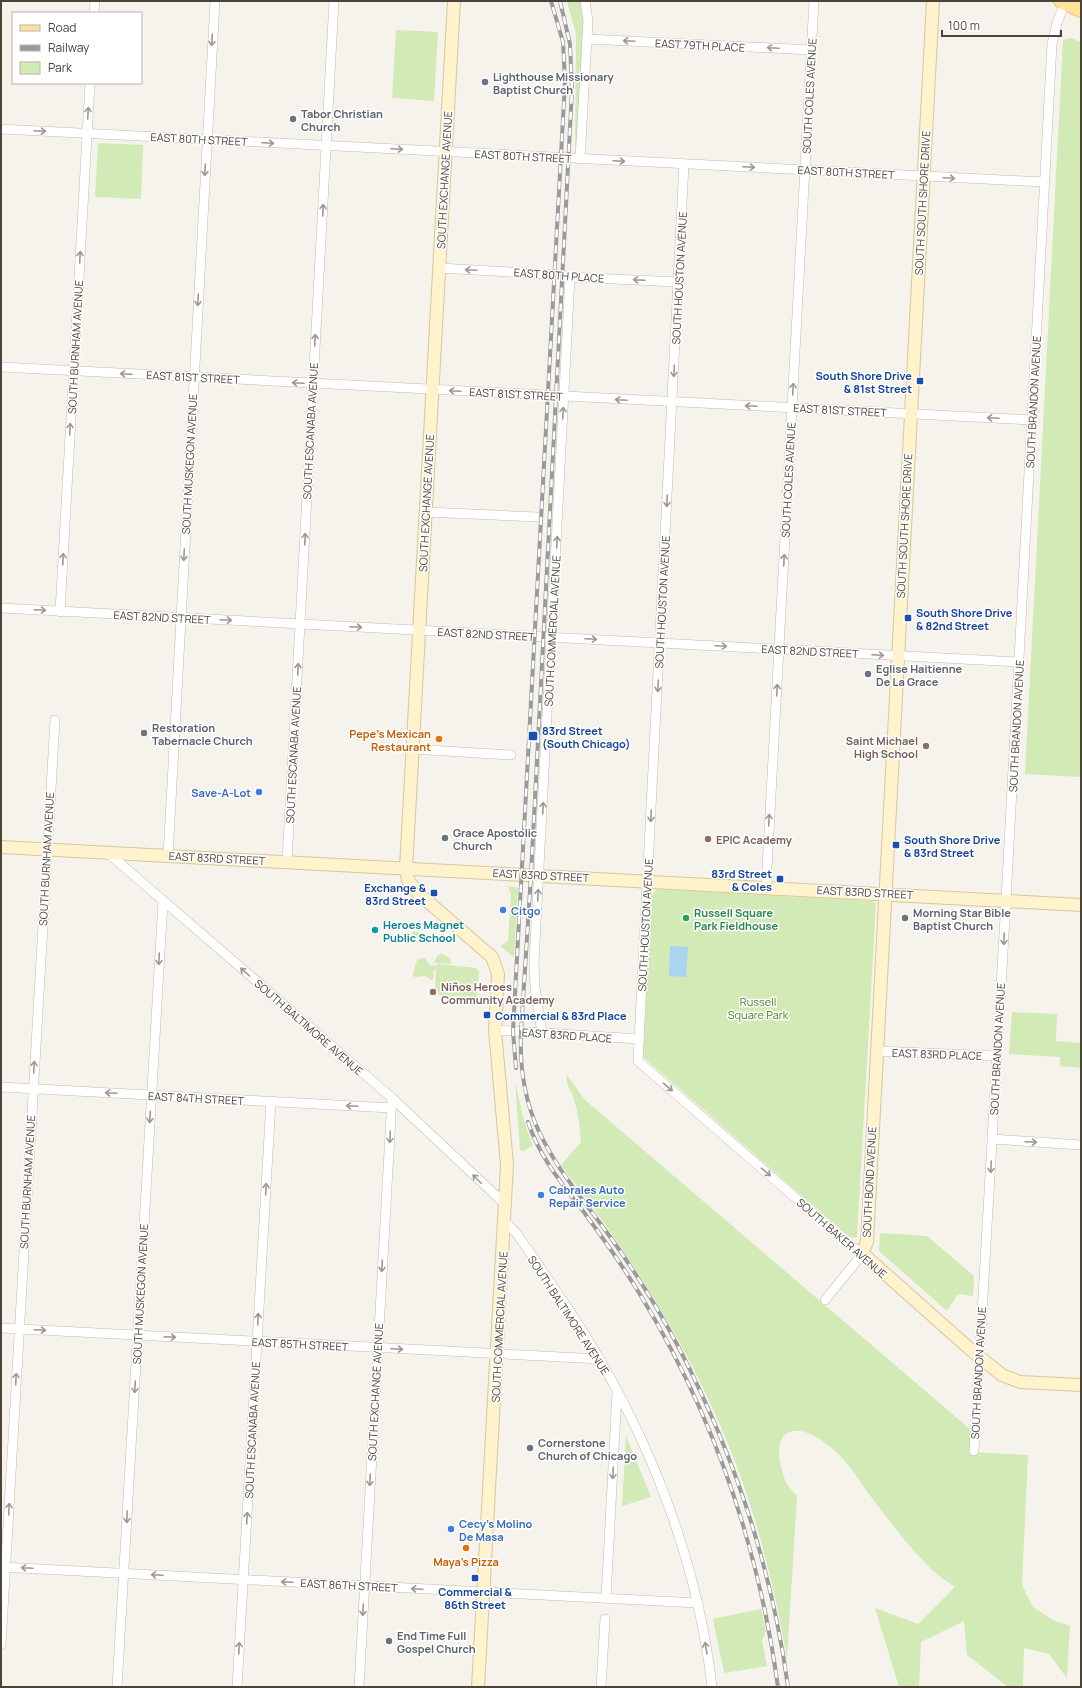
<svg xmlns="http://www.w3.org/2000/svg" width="1082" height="1688" font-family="Manrope,sans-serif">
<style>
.green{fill:#d2eab5}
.water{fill:#a9d4f2}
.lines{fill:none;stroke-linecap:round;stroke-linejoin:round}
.street-casing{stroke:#c2bbae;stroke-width:10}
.secondary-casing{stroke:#d6c79b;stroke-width:14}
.primary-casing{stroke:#e6c16a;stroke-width:16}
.street{stroke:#fff;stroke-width:9}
.secondary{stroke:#fff3cd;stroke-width:12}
.primary{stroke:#ffe39c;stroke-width:14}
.rail-casing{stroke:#9a9a9a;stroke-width:4}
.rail{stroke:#fff;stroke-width:2.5;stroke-dasharray:8;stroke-linecap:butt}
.oneway{stroke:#9c9892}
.worship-dot{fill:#6b7280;stroke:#fff;stroke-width:1.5}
.transit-dot{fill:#1a4fb4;stroke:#fff;stroke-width:1.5}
.food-dot{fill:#e8710a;stroke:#fff;stroke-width:1.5}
.education-dot{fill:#8d6e63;stroke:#fff;stroke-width:1.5}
.shop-dot{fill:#3f7fe0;stroke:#fff;stroke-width:1.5}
.leisure-dot{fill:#2e9e5b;stroke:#fff;stroke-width:1.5}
.culture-dot{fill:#0f9aa8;stroke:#fff;stroke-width:1.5}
.labels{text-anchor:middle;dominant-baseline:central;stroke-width:3;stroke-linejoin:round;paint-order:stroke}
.street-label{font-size:11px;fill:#4b4439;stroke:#fff}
.worship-label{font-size:11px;font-weight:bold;fill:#5b616d;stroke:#fff;text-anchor:start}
.transit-label{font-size:11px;font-weight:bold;fill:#164399;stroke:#fff;text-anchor:start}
.food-label{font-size:11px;font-weight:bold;fill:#c56008;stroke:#fff;text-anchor:end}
.education-label{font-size:11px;font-weight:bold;fill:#785e54;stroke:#fff;text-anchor:start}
.shop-label{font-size:11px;font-weight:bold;fill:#366cbe;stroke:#fff;text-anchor:start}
.leisure-label{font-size:11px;font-weight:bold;fill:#27864d;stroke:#fff;text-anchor:start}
.culture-label{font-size:11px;font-weight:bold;fill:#0d838f;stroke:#fff;text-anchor:start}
.park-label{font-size:11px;fill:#4a7f2a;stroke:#fff}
</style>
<rect width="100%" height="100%" fill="#f6f3ec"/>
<g class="green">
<polygon points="567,1 581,1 584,18 578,146 575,146 576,34"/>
<polygon points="396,30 438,32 434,101 392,98"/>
<polygon points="1071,38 1081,42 1081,777 1025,774 1063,40"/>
<polygon points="98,143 143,145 141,199 95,197"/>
<polygon points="507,886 518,888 514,957 500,946 508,941 511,893"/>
<polygon points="657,889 870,901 876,903 857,1237 853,1238 847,1235 643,1057 652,894"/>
<circle cx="415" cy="936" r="4.5"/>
<polygon points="442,954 450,958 451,964 434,963 437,956"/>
<polygon points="422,958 425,958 430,965 436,966 437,964 476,968 479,972 477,997 440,995 435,991 436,969 433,972 434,978 431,980 425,976 414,977 413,974 417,960"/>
<polygon points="1012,1012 1057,1014 1056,1041 1081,1043 1081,1068 1060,1066 1060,1057 1009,1054"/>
<path d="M567 1075 585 1100 971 1430 970 1452 1028 1455 1022 1585 1033 1607 1053 1620 1070 1626 1067 1678 1049 1654 1024 1648 1023 1687H1008L967 1655 964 1621 921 1642 919 1687H899L875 1608 918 1624 955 1587C947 1581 937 1575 930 1568 909 1547 890 1522 872 1498 861 1484 851 1466 838 1454 828 1444 809 1429 793 1431 771 1434 780 1471 787 1484 790 1488 793 1492 797 1496L787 1659C777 1600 763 1542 744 1486 703 1368 637 1263 561 1165L581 1142C580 1127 578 1111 573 1096 570 1089 565 1082 567 1075Z"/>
<polygon points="515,1081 524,1121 533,1146 523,1151 520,1150"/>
<polygon points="880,1233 927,1236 974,1276 973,1296 958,1294 947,1311 879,1251"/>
<polygon points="626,1436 651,1497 622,1506"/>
<polygon points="761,1609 766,1632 762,1641 767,1666 724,1673 713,1619"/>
</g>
<polygon class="water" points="670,946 688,947 686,977 669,976"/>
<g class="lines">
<defs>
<g id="street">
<polyline points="94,13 95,1"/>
<polyline points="587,39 812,50"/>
<polyline points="1,129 1044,182"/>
<polyline points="580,159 588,21 585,1"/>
<polyline points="684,164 638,1061 851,1246 862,1253 856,1262 825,1300"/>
<polyline points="439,268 561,275 570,277 678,282"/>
<polyline points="1,367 1032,420"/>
<polyline points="426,512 537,517"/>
<polyline points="1,608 1019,662"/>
<polyline points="60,612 90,83"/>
<polyline points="412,749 511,755"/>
<polyline points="108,853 392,1098 506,1205"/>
<polyline points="168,856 215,1"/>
<polyline points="287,862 334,1"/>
<polyline points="766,887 814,1"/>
<polyline points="495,1030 640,1039"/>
<polyline points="542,1033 535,987 534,962 570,277"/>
<polyline points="876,1051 997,1056"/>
<polyline points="1,1087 391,1108"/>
<polyline points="992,1139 1081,1145"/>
<path d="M505 1221 517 1234C545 1275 575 1316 600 1360 658 1459 699 1573 712 1687"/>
<polyline points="1,1328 600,1359"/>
<polyline points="974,1451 1006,900 1052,44 1057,23 1065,3"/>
<polyline points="1,1567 698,1603"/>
<polyline points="606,1598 617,1393"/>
<polyline points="1,1645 55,720"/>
<polyline points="117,1687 163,901"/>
<polyline points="237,1687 271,1101"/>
<polyline points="359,1687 392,1098"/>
<polyline points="601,1687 605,1619"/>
</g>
<g id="secondary">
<polyline points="454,1 406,868 408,880 418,893 492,957 498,974 495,1030 507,1165 478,1687"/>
<polyline points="933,1 867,1242 862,1253 971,1350 1002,1375 1020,1382 1081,1385"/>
<polyline points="1,847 1081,905"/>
</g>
<polyline id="primary" points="1061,1 1081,10"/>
</defs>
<use href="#street" class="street-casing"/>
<use href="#secondary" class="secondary-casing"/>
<use href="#primary" class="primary-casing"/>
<use href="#street" class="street"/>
<use href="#secondary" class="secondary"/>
<use href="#primary" class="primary"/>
<defs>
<g id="rail">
<path d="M560 1 570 44 572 90 531 875 521 1032C517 1127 559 1166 611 1238 636 1273 659 1310 679 1348 734 1454 772 1569 788 1687"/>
<polyline points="516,1068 513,1031 514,1012 565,82 563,42 551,1"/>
<path d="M528 1122C540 1158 563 1185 586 1215 605 1241 624 1268 641 1296 714 1416 759 1548 778 1687"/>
</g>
</defs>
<use href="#rail" class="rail-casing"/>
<use href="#rail" class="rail"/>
</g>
<defs><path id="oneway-shaft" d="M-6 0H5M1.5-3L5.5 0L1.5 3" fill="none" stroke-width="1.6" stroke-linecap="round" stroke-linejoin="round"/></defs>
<g class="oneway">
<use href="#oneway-shaft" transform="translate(212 40) rotate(93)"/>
<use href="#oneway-shaft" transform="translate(629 41) rotate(-177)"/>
<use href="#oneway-shaft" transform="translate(773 48) rotate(-177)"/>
<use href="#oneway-shaft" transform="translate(88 113) rotate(-87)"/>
<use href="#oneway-shaft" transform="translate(40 131) rotate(3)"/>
<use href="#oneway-shaft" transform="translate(268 143) rotate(3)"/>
<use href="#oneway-shaft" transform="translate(397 149) rotate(3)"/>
<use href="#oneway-shaft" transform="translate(619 161) rotate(3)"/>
<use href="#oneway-shaft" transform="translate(749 167) rotate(3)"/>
<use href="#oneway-shaft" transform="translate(205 170) rotate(93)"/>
<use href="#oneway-shaft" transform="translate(949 178) rotate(3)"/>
<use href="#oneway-shaft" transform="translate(323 210) rotate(-87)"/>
<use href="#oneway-shaft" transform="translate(80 257) rotate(-87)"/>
<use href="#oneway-shaft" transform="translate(471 270) rotate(-177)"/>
<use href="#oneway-shaft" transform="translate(639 280) rotate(-177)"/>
<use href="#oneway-shaft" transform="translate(198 300) rotate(93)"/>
<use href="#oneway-shaft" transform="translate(315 340) rotate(-87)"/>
<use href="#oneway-shaft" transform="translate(674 371) rotate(93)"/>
<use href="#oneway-shaft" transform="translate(126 374) rotate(-177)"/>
<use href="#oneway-shaft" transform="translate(298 383) rotate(-177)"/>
<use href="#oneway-shaft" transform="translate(793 389) rotate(-87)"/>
<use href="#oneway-shaft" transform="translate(455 391) rotate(-177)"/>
<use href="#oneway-shaft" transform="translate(621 400) rotate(-177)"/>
<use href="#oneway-shaft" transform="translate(751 406) rotate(-177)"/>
<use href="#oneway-shaft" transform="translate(563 413) rotate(-87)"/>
<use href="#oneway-shaft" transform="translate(993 418) rotate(-177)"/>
<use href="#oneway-shaft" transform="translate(70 429) rotate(-87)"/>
<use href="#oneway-shaft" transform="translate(667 501) rotate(93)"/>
<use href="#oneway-shaft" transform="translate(305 539) rotate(-87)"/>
<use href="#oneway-shaft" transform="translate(557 542) rotate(-87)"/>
<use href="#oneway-shaft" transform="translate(184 555) rotate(93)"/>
<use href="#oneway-shaft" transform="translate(63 559) rotate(-87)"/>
<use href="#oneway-shaft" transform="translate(784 560) rotate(-87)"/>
<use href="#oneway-shaft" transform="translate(40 610) rotate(3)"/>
<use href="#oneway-shaft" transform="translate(226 620) rotate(3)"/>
<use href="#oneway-shaft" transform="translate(356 627) rotate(3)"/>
<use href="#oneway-shaft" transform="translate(591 639) rotate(3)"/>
<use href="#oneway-shaft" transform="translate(721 646) rotate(3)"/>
<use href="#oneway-shaft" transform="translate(878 655) rotate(3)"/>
<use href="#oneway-shaft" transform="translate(298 669) rotate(-87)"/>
<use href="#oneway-shaft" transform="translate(658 686) rotate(93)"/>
<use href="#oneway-shaft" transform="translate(777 690) rotate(-87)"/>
<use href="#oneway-shaft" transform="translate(543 808) rotate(-87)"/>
<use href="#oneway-shaft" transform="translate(651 816) rotate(93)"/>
<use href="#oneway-shaft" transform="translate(769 820) rotate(-87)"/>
<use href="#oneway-shaft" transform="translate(538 895) rotate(-87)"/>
<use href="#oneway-shaft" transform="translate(1004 939) rotate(93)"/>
<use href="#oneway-shaft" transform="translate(159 959) rotate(93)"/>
<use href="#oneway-shaft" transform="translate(245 972) rotate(-139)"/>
<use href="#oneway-shaft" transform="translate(34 1067) rotate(-87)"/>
<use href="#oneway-shaft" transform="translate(668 1087) rotate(41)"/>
<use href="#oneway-shaft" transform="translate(111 1093) rotate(-177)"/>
<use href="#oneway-shaft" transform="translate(352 1106) rotate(-177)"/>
<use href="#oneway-shaft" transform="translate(150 1117) rotate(93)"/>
<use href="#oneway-shaft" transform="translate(390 1137) rotate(93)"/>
<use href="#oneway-shaft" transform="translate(1031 1142) rotate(3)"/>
<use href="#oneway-shaft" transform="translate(991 1167) rotate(93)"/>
<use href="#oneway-shaft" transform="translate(766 1172) rotate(41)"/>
<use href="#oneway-shaft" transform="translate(477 1179) rotate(-135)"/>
<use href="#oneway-shaft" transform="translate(266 1189) rotate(-87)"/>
<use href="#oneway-shaft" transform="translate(382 1266) rotate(93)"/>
<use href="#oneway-shaft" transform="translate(258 1319) rotate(-87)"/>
<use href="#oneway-shaft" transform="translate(40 1330) rotate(3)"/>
<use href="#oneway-shaft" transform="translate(170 1337) rotate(3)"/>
<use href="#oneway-shaft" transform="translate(397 1349) rotate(3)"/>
<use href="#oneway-shaft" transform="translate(16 1379) rotate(-87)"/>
<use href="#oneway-shaft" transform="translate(135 1387) rotate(93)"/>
<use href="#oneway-shaft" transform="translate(613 1473) rotate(93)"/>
<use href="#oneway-shaft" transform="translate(370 1480) rotate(93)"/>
<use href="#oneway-shaft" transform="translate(9 1509) rotate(-87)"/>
<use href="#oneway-shaft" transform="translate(127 1517) rotate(93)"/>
<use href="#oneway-shaft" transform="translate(247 1518) rotate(-87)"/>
<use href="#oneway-shaft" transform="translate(27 1568) rotate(-177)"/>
<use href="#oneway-shaft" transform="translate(157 1575) rotate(-177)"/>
<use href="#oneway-shaft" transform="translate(287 1582) rotate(-177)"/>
<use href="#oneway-shaft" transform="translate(417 1589) rotate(-177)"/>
<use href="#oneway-shaft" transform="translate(363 1610) rotate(93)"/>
<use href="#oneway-shaft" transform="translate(239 1648) rotate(-87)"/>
<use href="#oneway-shaft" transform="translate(706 1648) rotate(-100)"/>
</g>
<g class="worship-dot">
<circle cx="485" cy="82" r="4"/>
<circle cx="293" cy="119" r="4"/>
<circle cx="868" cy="674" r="4"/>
<circle cx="144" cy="733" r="4"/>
<circle cx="445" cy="838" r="4"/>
<circle cx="905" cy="918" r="4"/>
<circle cx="530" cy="1448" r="4"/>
<circle cx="389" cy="1641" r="4"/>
</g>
<g class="transit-dot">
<rect x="916" y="377" width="8" height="8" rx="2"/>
<rect x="904" y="614" width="8" height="8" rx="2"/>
<rect x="528" y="731" width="10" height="10" rx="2"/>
<rect x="892" y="841" width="8" height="8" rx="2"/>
<rect x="776" y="875" width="8" height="8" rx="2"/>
<rect x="430" y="889" width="8" height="8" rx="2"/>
<rect x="483" y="1011" width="8" height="8" rx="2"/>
<rect x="471" y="1574" width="8" height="8" rx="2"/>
</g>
<g class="food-dot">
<circle cx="439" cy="739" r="4"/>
<circle cx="466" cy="1548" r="4"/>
</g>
<g class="education-dot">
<circle cx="926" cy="746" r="4"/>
<circle cx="708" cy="839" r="4"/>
<circle cx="433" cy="992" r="4"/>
</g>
<g class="shop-dot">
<circle cx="259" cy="792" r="4"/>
<circle cx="503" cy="910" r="4"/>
<circle cx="541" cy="1195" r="4"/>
<circle cx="451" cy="1529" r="4"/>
</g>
<circle class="leisure-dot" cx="686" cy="918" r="4"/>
<circle class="culture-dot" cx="375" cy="930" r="4"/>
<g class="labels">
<g class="street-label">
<text transform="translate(700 45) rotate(3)">EAST 79TH PLACE</text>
<text transform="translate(809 96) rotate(-87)">SOUTH COLES AVENUE</text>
<text transform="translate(199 139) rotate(3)">EAST 80TH STREET</text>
<text transform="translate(523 156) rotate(3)">EAST 80TH STREET</text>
<text transform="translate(846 172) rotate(3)">EAST 80TH STREET</text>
<text transform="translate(444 180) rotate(-87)">SOUTH EXCHANGE AVENUE</text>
<text transform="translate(922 203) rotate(-87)">SOUTH SOUTH SHORE DRIVE</text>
<text transform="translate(559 275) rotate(4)">EAST 80TH PLACE</text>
<text transform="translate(679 278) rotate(-87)">SOUTH HOUSTON AVENUE</text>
<text transform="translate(75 347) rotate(-87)">SOUTH BURNHAM AVENUE</text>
<text transform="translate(193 377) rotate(3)">EAST 81ST STREET</text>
<text transform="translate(516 394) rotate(3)">EAST 81ST STREET</text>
<text transform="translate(1033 402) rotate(-87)">SOUTH BRANDON AVENUE</text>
<text transform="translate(840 410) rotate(3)">EAST 81ST STREET</text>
<text transform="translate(310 431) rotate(-87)">SOUTH ESCANABA AVENUE</text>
<text transform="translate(189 464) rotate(-87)">SOUTH MUSKEGON AVENUE</text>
<text transform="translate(788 480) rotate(-87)">SOUTH COLES AVENUE</text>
<text transform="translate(426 503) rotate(-87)">SOUTH EXCHANGE AVENUE</text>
<text transform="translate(904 526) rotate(-87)">SOUTH SOUTH SHORE DRIVE</text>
<text transform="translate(662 602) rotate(-87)">SOUTH HOUSTON AVENUE</text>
<text transform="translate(162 617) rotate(3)">EAST 82ND STREET</text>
<text transform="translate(552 631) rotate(-87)">SOUTH COMMERCIAL AVENUE</text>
<text transform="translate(486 634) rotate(3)">EAST 82ND STREET</text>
<text transform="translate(810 651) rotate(3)">EAST 82ND STREET</text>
<text transform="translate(1016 726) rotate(-87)">SOUTH BRANDON AVENUE</text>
<text transform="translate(293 755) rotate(-87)">SOUTH ESCANABA AVENUE</text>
<text transform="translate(217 858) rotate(3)">EAST 83RD STREET</text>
<text transform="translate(46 859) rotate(-87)">SOUTH BURNHAM AVENUE</text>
<text transform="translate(541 875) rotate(3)">EAST 83RD STREET</text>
<text transform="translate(865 892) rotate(3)">EAST 83RD STREET</text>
<text transform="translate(645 925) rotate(-87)">SOUTH HOUSTON AVENUE</text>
<text transform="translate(309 1027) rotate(41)">SOUTH BALTIMORE AVENUE</text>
<text transform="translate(567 1035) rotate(4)">EAST 83RD PLACE</text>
<text transform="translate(997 1049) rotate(-87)">SOUTH BRANDON AVENUE</text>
<text transform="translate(937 1054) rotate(2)">EAST 83RD PLACE</text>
<text transform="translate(196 1098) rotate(3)">EAST 84TH STREET</text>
<text transform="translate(27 1182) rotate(-87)">SOUTH BURNHAM AVENUE</text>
<text transform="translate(869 1182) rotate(-87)">SOUTH BOND AVENUE</text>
<text transform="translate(842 1238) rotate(41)">SOUTH BAKER AVENUE</text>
<text transform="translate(140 1294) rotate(-87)">SOUTH MUSKEGON AVENUE</text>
<text transform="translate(569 1315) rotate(57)">SOUTH BALTIMORE AVENUE</text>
<text transform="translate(499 1327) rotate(-87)">SOUTH COMMERCIAL AVENUE</text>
<text transform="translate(300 1344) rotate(3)">EAST 85TH STREET</text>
<text transform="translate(978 1373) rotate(-87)">SOUTH BRANDON AVENUE</text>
<text transform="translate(375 1392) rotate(-87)">SOUTH EXCHANGE AVENUE</text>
<text transform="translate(252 1430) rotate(-87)">SOUTH ESCANABA AVENUE</text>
<text transform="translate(349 1585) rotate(3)">EAST 86TH STREET</text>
</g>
<g class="worship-label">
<text x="493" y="76">Lighthouse Missionary<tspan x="493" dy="13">Baptist Church</tspan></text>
<text x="301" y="113">Tabor Christian<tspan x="301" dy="13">Church</tspan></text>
<text x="876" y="668">Eglise Haitienne<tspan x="876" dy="13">De La Grace</tspan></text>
<text x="152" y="727">Restoration<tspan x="152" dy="13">Tabernacle Church</tspan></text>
<text x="453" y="832">Grace Apostolic<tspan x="453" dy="13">Church</tspan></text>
<text x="913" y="912">Morning Star Bible<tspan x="913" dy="13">Baptist Church</tspan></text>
<text x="538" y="1442">Cornerstone<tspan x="538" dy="13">Church of Chicago</tspan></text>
<text x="397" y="1635">End Time Full<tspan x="397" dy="13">Gospel Church</tspan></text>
</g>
<g class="transit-label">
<text x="912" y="375" text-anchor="end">South Shore Drive<tspan x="912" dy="13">&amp; 81st Street</tspan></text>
<text x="916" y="612">South Shore Drive<tspan x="916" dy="13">&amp; 82nd Street</tspan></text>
<text x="542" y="730">83rd Street<tspan x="542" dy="13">(South Chicago)</tspan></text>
<text x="904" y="839">South Shore Drive<tspan x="904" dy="13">&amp; 83rd Street</tspan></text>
<text x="772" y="873" text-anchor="end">83rd Street<tspan x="772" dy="13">&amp; Coles</tspan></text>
<text x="426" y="887" text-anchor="end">Exchange &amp;<tspan x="426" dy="13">83rd Street</tspan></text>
<text x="495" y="1015">Commercial &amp; 83rd Place</text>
<text x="475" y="1591" text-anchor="middle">Commercial &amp;<tspan x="475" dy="13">86th Street</tspan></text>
</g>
<g class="food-label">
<text x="431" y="733">Pepe's Mexican<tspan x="431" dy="13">Restaurant</tspan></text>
<text x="466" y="1561" text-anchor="middle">Maya's Pizza</text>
</g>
<g class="education-label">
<text x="918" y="740" text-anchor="end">Saint Michael<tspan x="918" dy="13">High School</tspan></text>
<text x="716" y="839">EPIC Academy</text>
<text x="441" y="986">Niños Heroes<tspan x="441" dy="13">Community Academy</tspan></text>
</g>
<g class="shop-label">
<text x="251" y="792" text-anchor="end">Save-A-Lot</text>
<text x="511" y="910">Citgo</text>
<text x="549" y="1189">Cabrales Auto<tspan x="549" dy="13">Repair Service</tspan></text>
<text x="459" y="1523">Cecy's Molino<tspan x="459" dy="13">De Masa</tspan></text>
</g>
<g class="leisure-label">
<text x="694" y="912">Russell Square<tspan x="694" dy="13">Park Fieldhouse</tspan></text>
</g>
<g class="culture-label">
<text x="383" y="924">Heroes Magnet<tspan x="383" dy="13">Public School</tspan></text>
</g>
<g class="park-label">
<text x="758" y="1001">Russell<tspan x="758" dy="13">Square Park</tspan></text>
</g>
</g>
<rect width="1082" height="1688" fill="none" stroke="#4b4439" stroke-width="4"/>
<rect x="12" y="12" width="130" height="72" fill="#ffffff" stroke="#b7b4b0"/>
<rect x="20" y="25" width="20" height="6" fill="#ffe39c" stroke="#b7b4b0"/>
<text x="48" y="32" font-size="12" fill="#4b4439">Road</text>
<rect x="20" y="45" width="20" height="6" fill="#9a9a9a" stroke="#b7b4b0"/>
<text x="48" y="52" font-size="12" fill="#4b4439">Railway</text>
<rect x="20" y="62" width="20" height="12" fill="#d2eab5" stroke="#b7b4b0"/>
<text x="48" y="72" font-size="12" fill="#4b4439">Park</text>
<path d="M942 30v6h119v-6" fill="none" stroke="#4b4439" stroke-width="2"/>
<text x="948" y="30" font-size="12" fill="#4b4439" stroke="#ffffff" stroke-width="3" paint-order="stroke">100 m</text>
</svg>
